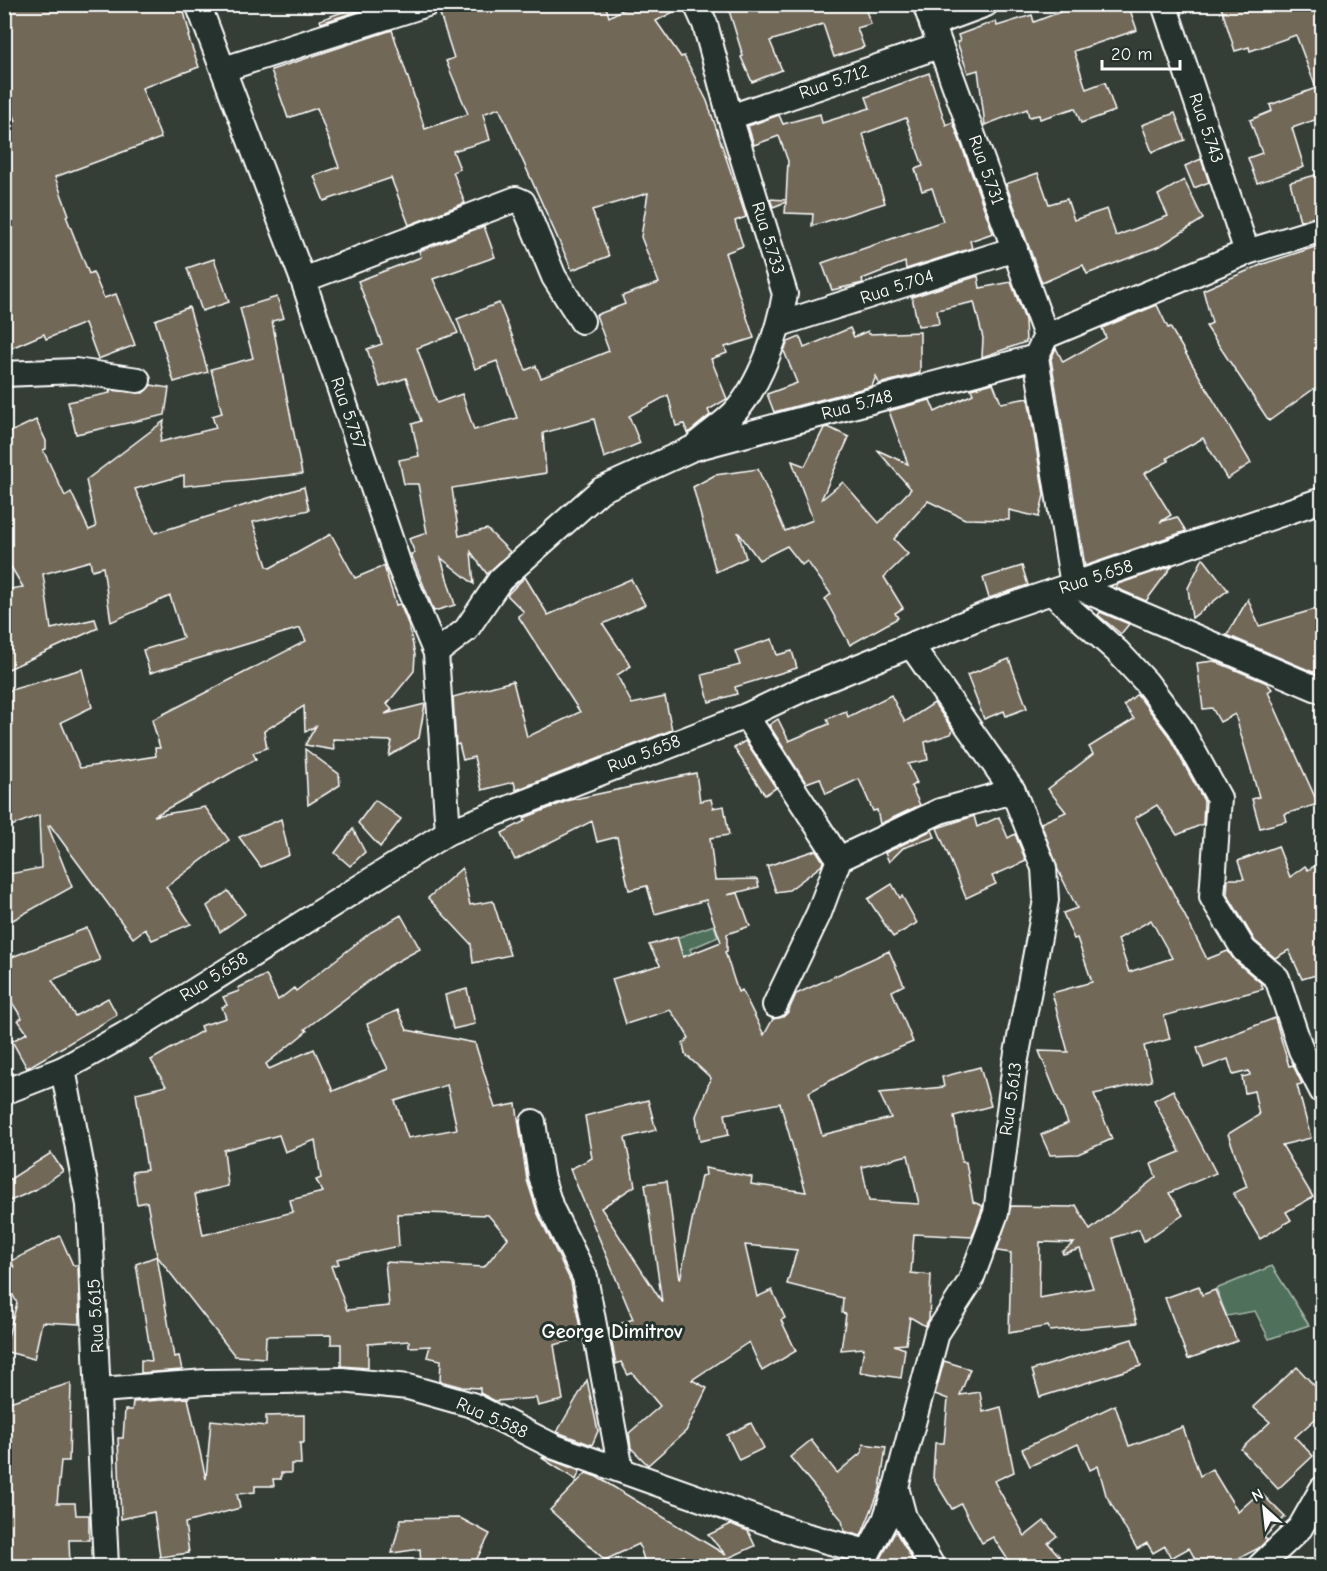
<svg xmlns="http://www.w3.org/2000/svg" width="1327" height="1571" font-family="'Comic Neue',sans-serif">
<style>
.green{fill:#4f715b;stroke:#a7b8ad;stroke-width:1.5}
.building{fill:#716859;stroke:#fff;stroke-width:1.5;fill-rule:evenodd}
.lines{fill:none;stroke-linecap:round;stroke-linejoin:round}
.street-casing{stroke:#fff;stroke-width:28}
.street{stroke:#26332d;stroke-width:24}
.labels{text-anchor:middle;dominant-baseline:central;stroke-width:6;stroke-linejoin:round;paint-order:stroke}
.street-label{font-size:18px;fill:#fff;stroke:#26332d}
.neighbourhood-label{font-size:20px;font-weight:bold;fill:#fff;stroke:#26332d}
</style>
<rect width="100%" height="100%" fill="#353e36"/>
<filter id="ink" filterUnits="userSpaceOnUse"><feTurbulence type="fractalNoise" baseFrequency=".0167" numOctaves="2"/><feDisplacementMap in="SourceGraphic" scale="12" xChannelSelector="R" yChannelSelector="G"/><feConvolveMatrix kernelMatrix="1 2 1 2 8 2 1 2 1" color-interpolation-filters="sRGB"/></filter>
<g filter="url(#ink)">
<g class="green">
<polygon points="714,925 718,937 690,949 706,990 664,942"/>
<polygon points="1272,1266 1309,1325 1269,1339 1255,1311 1227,1316 1216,1289"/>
</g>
<g class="building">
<polygon points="14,4 182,4 190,35 188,36 199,67 142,88 161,138 55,177 69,215 66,216 89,274 93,272 104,298 116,294 135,345 98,359 85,323 46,339 44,334 4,351 4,127 16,121 4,89 4,8"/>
<polygon points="365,4 379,4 321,23 320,20"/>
<polygon points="441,4 496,4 497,11 606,7 609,17 633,4 682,4 683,7 656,21 681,57 684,56 707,101 746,217 735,221 743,246 725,253 754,338 725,347 727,353 711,359 727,399 708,410 710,415 688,433 684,424 676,426 668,395 629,416 640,443 604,458 594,419 543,433 546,473 452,488 459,536 487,529 510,552 487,574 471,552 474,584 441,558 455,605 434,611 411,554 415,553 409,539 427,533 418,484 404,484 399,460 419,456 412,424 421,421 406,378 380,387 367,349 382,344 358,281 421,257 419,251 484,226 495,257 433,279 458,333 417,348 437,403 462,394 474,430 517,418 497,361 475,369 457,319 499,303 526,370 536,366 541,378 609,351 596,315 625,304 622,296 659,283 641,237 648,193 592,210 609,256 572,270 499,108 483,114 490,140 453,151 460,169 453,172 465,203 409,225 391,178 324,201 314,176 339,167 317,108 288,118 271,70 392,30 425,129 468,114 446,61 454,58 439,11"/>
<polygon points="727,4 870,4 871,9 866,11 871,24 857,28 864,47 834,57 823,24 770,41 782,70 752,82 741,57 743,56"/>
<polygon points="1081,4 1128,4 1137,30 1074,51 1086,89 1105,82 1115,111 1081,123 1075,108 1040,119 1039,115 1029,117 1027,109 985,125 978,70 968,73 957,42 960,41 958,35 996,21 997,26 1032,15 1034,22"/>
<polygon points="1220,4 1323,4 1323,117 1292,128 1304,167 1257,183 1248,158 1262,153 1250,120 1272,111 1270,105 1316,88 1296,35 1250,51 1249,47 1235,51"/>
<polygon points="929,73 946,125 953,122 993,233 970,241 972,248 906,269 905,262 862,279 863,283 832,290 822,263 943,221 932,188 922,191 915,169 923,166 906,118 863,134 885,203 812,226 813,214 785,213 786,202 773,207 770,199 786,200 788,161 779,136 754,145 748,126 779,115 783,124 820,114 822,123 870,108 866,97"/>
<polygon points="1175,113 1185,140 1152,152 1142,125"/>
<polygon points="1201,159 1209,182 1194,188 1185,166"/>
<polygon points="1038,173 1049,204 1067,199 1074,220 1107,209 1116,236 1168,216 1158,195 1184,180 1203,219 1160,246 1087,274 1083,265 1042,283 1006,184"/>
<polygon points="1323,173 1323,215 1300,221 1290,182"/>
<polygon points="1318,246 1323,267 1323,382 1269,421 1206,326 1212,323 1203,290 1263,264"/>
<polygon points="214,259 229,302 202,311 187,268"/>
<polygon points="978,276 980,288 1011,282 1025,320 1026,342 982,357 983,338 974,302 937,310 939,324 918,326 912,297"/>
<polygon points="277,297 284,318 272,321 302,474 184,486 184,475 135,489 155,533 304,487 309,510 253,522 267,566 270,568 331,534 355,578 384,566 396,605 400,604 409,626 415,655 414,671 387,704 392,710 385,714 425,704 419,738 389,756 392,741 333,739 334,750 305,745 316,726 305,732 304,706 264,731 267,748 253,753 256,759 154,816 205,807 229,840 166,887 191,924 152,940 145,929 133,938 50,825 48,826 72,887 4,925 4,875 41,868 39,815 4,829 4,692 82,669 92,707 61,722 80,768 156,756 155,748 160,748 152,720 306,641 300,628 150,673 143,650 183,638 170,596 111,622 103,567 92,570 90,561 43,574 51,629 95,619 98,628 4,671 4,590 23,587 4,555 4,435 36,420 46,441 46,449 43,450 65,496 71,492 89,530 96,527 86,480 164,421 160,442 216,428 212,416 222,413 211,369 253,358 240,308"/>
<polygon points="1157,305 1168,328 1170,327 1251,463 1227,479 1203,438 1167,458 1169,461 1145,473 1171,515 1160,522 1177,517 1186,531 1085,566 1051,359 1056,348 1063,362 1106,338 1102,328"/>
<polygon points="189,307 208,372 174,382 155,320"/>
<polygon points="850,328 854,337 868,331 869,334 920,332 920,373 879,384 876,376 872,386 774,412 767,394 797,383 784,351 788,342 800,337 804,348"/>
<polygon points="993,383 1001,403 1028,398 1044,495 1039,517 1009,510 1009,520 965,519 928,501 894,539 908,554 884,577 903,608 895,613 898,618 850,645 825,599 831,594 807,561 802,565 787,546 759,560 738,532 746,558 716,572 693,487 715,475 758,469 785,531 813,520 792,461 805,466 824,428 828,427 849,437 821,500 843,482 879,523 911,489 877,450 908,464 889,411 930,400 935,412 973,394 971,389"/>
<polygon points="151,385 169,388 165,415 76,434 68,402 110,393 109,390 143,393"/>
<polygon points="1203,558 1228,590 1192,618 1188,588"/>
<polygon points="1022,566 1028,585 989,598 983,578"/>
<polygon points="1172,566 1146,601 1116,588 1118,584"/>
<polygon points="525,577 548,615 631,579 645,605 603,624 631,666 617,675 632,704 665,697 672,730 516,790 514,782 482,790 474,757 463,760 459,744 456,745 453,697 513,681 527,737 580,712 518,616 524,612 507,595"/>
<polygon points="1248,599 1259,626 1316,609 1323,621 1323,669 1313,672 1227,635"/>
<polygon points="1100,612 1129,624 1121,634 1098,615"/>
<polygon points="772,639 777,655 792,651 797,668 735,687 737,694 709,702 702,675 740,665 735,651"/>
<polygon points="1009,659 1027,708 1006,716 1004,711 984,719 967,675"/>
<polygon points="1214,661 1267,683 1272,689 1268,692 1318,804 1285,814 1287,821 1260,828 1252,799 1259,797 1235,714 1220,722 1212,708 1203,709 1197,663"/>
<path d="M1137 694 1168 735 1204 801 1203 824 1177 835 1157 805 1135 818 1207 959 1228 951 1235 961 1261 983 1263 989 1164 1016 1170 1039 1144 1046 1152 1081 1094 1094 1112 1139 1078 1154 1050 1155 1041 1135 1068 1123 1039 1051 1068 1052 1052 993 1092 982 1077 938 1074 939 1063 913 1077 908 1058 870 1041 823 1066 812 1048 789 1093 754 1089 747 1134 719 1124 705ZM1151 920 1172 958 1129 972 1118 939Z"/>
<polygon points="891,695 905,722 934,703 953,730 951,734 925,742 928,760 908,764 917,783 911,786 920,805 880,824 877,810 873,811 859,779 826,794 820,778 806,783 769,725 778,719 789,741 829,724 827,719 846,711 848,717"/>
<polygon points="745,741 776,788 765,795 734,748"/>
<polygon points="305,749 339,774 340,785 308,805"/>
<path d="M696 773 700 801 711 799 713 808 724 806 729 835 710 838 715 880 757 879 759 887 727 895 738 893 750 926 727 934V951L725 952 738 992 742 990 764 1035 773 1019 783 1017 788 1012 796 994 889 951 904 985 892 991 913 1042 865 1062 809 1092 822 1135 891 1118 879 1093 944 1087 942 1077 980 1067 991 1106 954 1116 962 1162H966L973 1202 983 1206 972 1237 914 1234 911 1273 931 1275 929 1319 925 1326 910 1317 906 1344 894 1345 905 1349 901 1378 860 1372 864 1348 841 1350 846 1314 842 1313 843 1298 787 1284 797 1250 745 1245 757 1297 772 1290 785 1318 781 1320 796 1351 762 1371 749 1342 692 1380 707 1388 686 1431 648 1465 631 1448 629 1433 660 1406 632 1373 628 1375 621 1362 616 1364 609 1328 633 1319 570 1169 592 1158 585 1116 648 1100 656 1130 625 1138 635 1186 601 1208 662 1302 645 1184 667 1181 680 1280 701 1176 706 1175 705 1168 752 1177 751 1184 806 1192 780 1103 725 1114 729 1135 700 1141 696 1116 711 1078 685 1054 683 1044 689 1038 680 1023 670 1010 626 1024 612 979 660 965 649 945 677 937 683 957 721 942 706 900 655 914 647 886 629 890 617 837 597 842 592 821 515 860 502 833 525 821 524 818 570 800ZM908 1155 919 1204 869 1201 862 1167Z"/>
<polygon points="375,800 401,819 380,847 358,823"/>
<polygon points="974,816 977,827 999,817 1008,838 1015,834 1026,861 992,876 996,884 966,898 937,828"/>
<polygon points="281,819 289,855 261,867 239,837"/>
<polygon points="353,829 365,852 350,866 335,853"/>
<polygon points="932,830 935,837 903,848 889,862 885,853"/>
<polygon points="1278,846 1290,877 1305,866 1308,870 1323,861 1323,973 1302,979 1289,950 1275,958 1255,941 1227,894 1228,879 1244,879 1238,861"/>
<polygon points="816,850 823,861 822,865 789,890 776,892 767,866"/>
<polygon points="462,868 470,905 493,901 510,955 473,963 471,944 428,898"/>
<polygon points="892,884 900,898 902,896 917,923 893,937 868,899"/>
<polygon points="228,891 245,914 220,932 207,906"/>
<path d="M401 915 420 949 389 966 305 1029 307 1031 266 1064 269 1069 314 1049 333 1091 388 1069 367 1024 398 1010 407 1030 475 1043 495 1108 516 1104 527 1180 538 1214 571 1282 582 1338 554 1345 563 1400 538 1406 536 1398 495 1401 480 1393V1388L462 1387 440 1381 441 1360 427 1357 430 1346 409 1347V1341L368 1344V1368L341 1366V1344H331V1335L266 1336 265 1358 235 1356 157 1256 147 1202 137 1204 132 1172 147 1170 136 1093 166 1086 151 1060 202 1031 200 1026 226 1018 222 1007 227 1005 223 997 239 991 238 988 266 975 278 1000 294 988 296 991 371 932ZM447 1085 457 1129 408 1138 395 1101ZM279 1135 285 1152 315 1140 321 1178 316 1180 323 1192 290 1200 293 1212 203 1235 195 1194 228 1186 224 1150ZM424 1213 488 1215 508 1238 484 1267 385 1262 389 1306 347 1310 331 1266 339 1264 337 1259 399 1246 397 1214Z"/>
<polygon points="87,928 100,960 52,980 75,1016 108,998 117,1015 27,1068 12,1041 27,1033 18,1020 22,1018 4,990 4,960"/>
<polygon points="467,989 475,1024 453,1029 445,995"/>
<polygon points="1275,1018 1289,1066 1293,1065 1302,1084 1297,1085 1311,1138 1282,1145 1313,1197 1286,1212 1291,1220 1260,1239 1233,1193 1247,1187 1228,1134 1259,1115 1254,1091 1245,1093 1242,1077 1250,1075 1249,1071 1233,1075 1228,1059 1204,1068 1197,1048"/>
<path d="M1173 1090 1216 1173 1169 1193 1183 1215 1144 1241 1139 1229 1113 1238 1137 1323 1050 1331 1048 1326 1009 1333 1011 1253 997 1251 1011 1206 1071 1207 1076 1205 1090 1230 1156 1177 1151 1164 1180 1152 1154 1100ZM1040 1242 1074 1243 1062 1252 1063 1254 1080 1249 1093 1288 1039 1298Z"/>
<polygon points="51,1153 63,1171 35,1190 10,1201 4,1183"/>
<polygon points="60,1236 73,1265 78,1265 80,1324 42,1322 34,1359 4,1351 17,1303 4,1278 4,1271 14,1267 11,1261"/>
<polygon points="157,1256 174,1357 179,1356 182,1370 141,1373 141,1360 152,1361 136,1264"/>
<polygon points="1199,1286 1202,1295 1215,1290 1237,1341 1188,1359 1165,1298"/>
<polygon points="1132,1339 1141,1366 1040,1397 1032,1370"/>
<polygon points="944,1361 970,1369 960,1395 980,1392 983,1412 1001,1407 1014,1472 994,1481 1025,1536 1044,1521 1057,1536 1048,1543 1068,1566 1012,1566 993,1537 982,1543 961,1504 952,1509 933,1478 935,1443 944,1443 948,1399 935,1394"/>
<polygon points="1297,1367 1323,1395 1323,1412 1295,1437 1313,1456 1278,1489 1241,1449 1270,1422 1253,1407"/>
<polygon points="587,1380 598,1431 592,1445 557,1432"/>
<polygon points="71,1383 69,1461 61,1461 57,1503 75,1503 76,1515 89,1515 89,1540 69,1540 70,1566 7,1566 4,1461 9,1462 10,1430 4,1407 10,1406 9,1402"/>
<polygon points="188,1398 206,1479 211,1420 266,1426 266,1416 304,1415 304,1443 300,1443 301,1464 291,1464 291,1473 281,1473 281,1479 273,1479 274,1486 255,1486 255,1492 237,1494 240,1508 185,1523 189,1553 160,1557 154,1512 121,1519 118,1438 123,1438 125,1410 132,1410 133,1402"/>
<polygon points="1115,1405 1129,1446 1183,1427 1200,1476 1212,1469 1238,1512 1260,1492 1285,1517 1264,1537 1267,1540 1259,1548 1224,1566 1199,1566 1189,1548 1171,1558 1165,1546 1153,1553 1147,1543 1137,1549 1106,1495 1098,1466 1090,1470 1078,1444 1030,1466 1022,1449"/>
<polygon points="751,1423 764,1448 739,1460 727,1435"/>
<polygon points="811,1440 837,1473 862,1452 863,1444 886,1447 880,1489 861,1536 844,1531 842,1520 790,1457"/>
<polygon points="543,1457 580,1471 576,1480 542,1458"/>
<polygon points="586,1473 597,1477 726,1555 708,1535 731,1524 748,1531 755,1546 711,1566 689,1566 684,1556 646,1566 639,1544 605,1560 550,1510"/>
<polygon points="460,1518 490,1534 473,1566 421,1566 420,1549 392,1553 401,1519"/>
<polygon points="895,1532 896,1532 916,1566 877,1566"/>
</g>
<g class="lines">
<defs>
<g id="street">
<polyline points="198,4 303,280 399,565 436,653 448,832"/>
<path d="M696 4 705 24 730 117 785 294C779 330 760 386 734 413 723 424 710 433 698 443"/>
<polyline points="925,4 1046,336"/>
<polyline points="1164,4 1247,252"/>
<polyline points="932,24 986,4"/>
<polyline points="224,69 427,4"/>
<polyline points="730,117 939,46"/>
<polyline points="303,280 516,199 523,202 554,277 582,321"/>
<polyline points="780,324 1015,249"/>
<polyline points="1036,357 1073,585 1322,691"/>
<polyline points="4,374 75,371 138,380"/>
<polyline points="1051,592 1118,652 1146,682 1180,727 1219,798 1212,897 1244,950 1277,978 1301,1050 1322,1091"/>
<polyline points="436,653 466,630 500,580 601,490 691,449 1036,357 1046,336 1247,252 1322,229"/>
<polyline points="746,716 839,859"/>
<polyline points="775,1005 819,913 839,859 940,811 1013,791"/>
<polyline points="63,1069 89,1205 106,1566"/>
<polyline points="4,1092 63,1069 124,1035 448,832 746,716 801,690 987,614 1322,500"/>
<polyline points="533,1122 541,1176 551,1208 585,1277 621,1470"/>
<polyline points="100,1390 206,1382 342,1380 408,1387 472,1405 555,1447 797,1533 867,1552"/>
<polyline points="896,1487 904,1517 932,1566"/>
<polyline points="861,1566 885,1520 896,1487 937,1333 970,1282 996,1213 1015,1064 1046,900 1044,868 1013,791 911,645"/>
<polyline points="1260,1566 1300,1528 1322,1489"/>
</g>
</defs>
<use href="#street" class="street-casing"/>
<use href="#street" class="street"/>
</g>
</g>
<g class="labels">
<g class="street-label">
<text transform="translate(834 82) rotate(-19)">Rua 5.712</text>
<text transform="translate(1206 128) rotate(71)">Rua 5.743</text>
<text transform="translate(986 170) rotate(70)">Rua 5.731</text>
<text transform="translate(768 238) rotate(73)">Rua 5.733</text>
<text transform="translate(897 287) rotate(-18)">Rua 5.704</text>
<text transform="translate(857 405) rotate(-15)">Rua 5.748</text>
<text transform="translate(348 413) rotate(71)">Rua 5.757</text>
<text transform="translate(1096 577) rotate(-18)">Rua 5.658</text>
<text transform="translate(644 754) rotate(-21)">Rua 5.658</text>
<text transform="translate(214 977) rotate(-32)">Rua 5.658</text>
<text transform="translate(1011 1099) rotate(-82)">Rua 5.613</text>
<text transform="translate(96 1316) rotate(-93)">Rua 5.615</text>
<text transform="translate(492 1418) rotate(24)">Rua 5.588</text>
</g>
<g class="neighbourhood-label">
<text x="612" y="1331">George Dimitrov</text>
</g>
</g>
<rect width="1327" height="1571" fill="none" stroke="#26332d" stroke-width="24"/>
<rect x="12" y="12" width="1303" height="1547" fill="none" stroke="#fff" stroke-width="2" filter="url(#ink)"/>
<g transform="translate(1264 1508) rotate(333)" stroke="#26332d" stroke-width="4.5" paint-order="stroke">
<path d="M0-4.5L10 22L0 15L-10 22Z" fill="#ffffff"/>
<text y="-9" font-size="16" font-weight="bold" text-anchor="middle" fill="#ffffff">N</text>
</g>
<path d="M1102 60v9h78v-9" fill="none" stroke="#ffffff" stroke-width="3"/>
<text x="1111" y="60" font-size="18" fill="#ffffff" stroke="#26332d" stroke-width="4.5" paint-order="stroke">20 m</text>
</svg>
